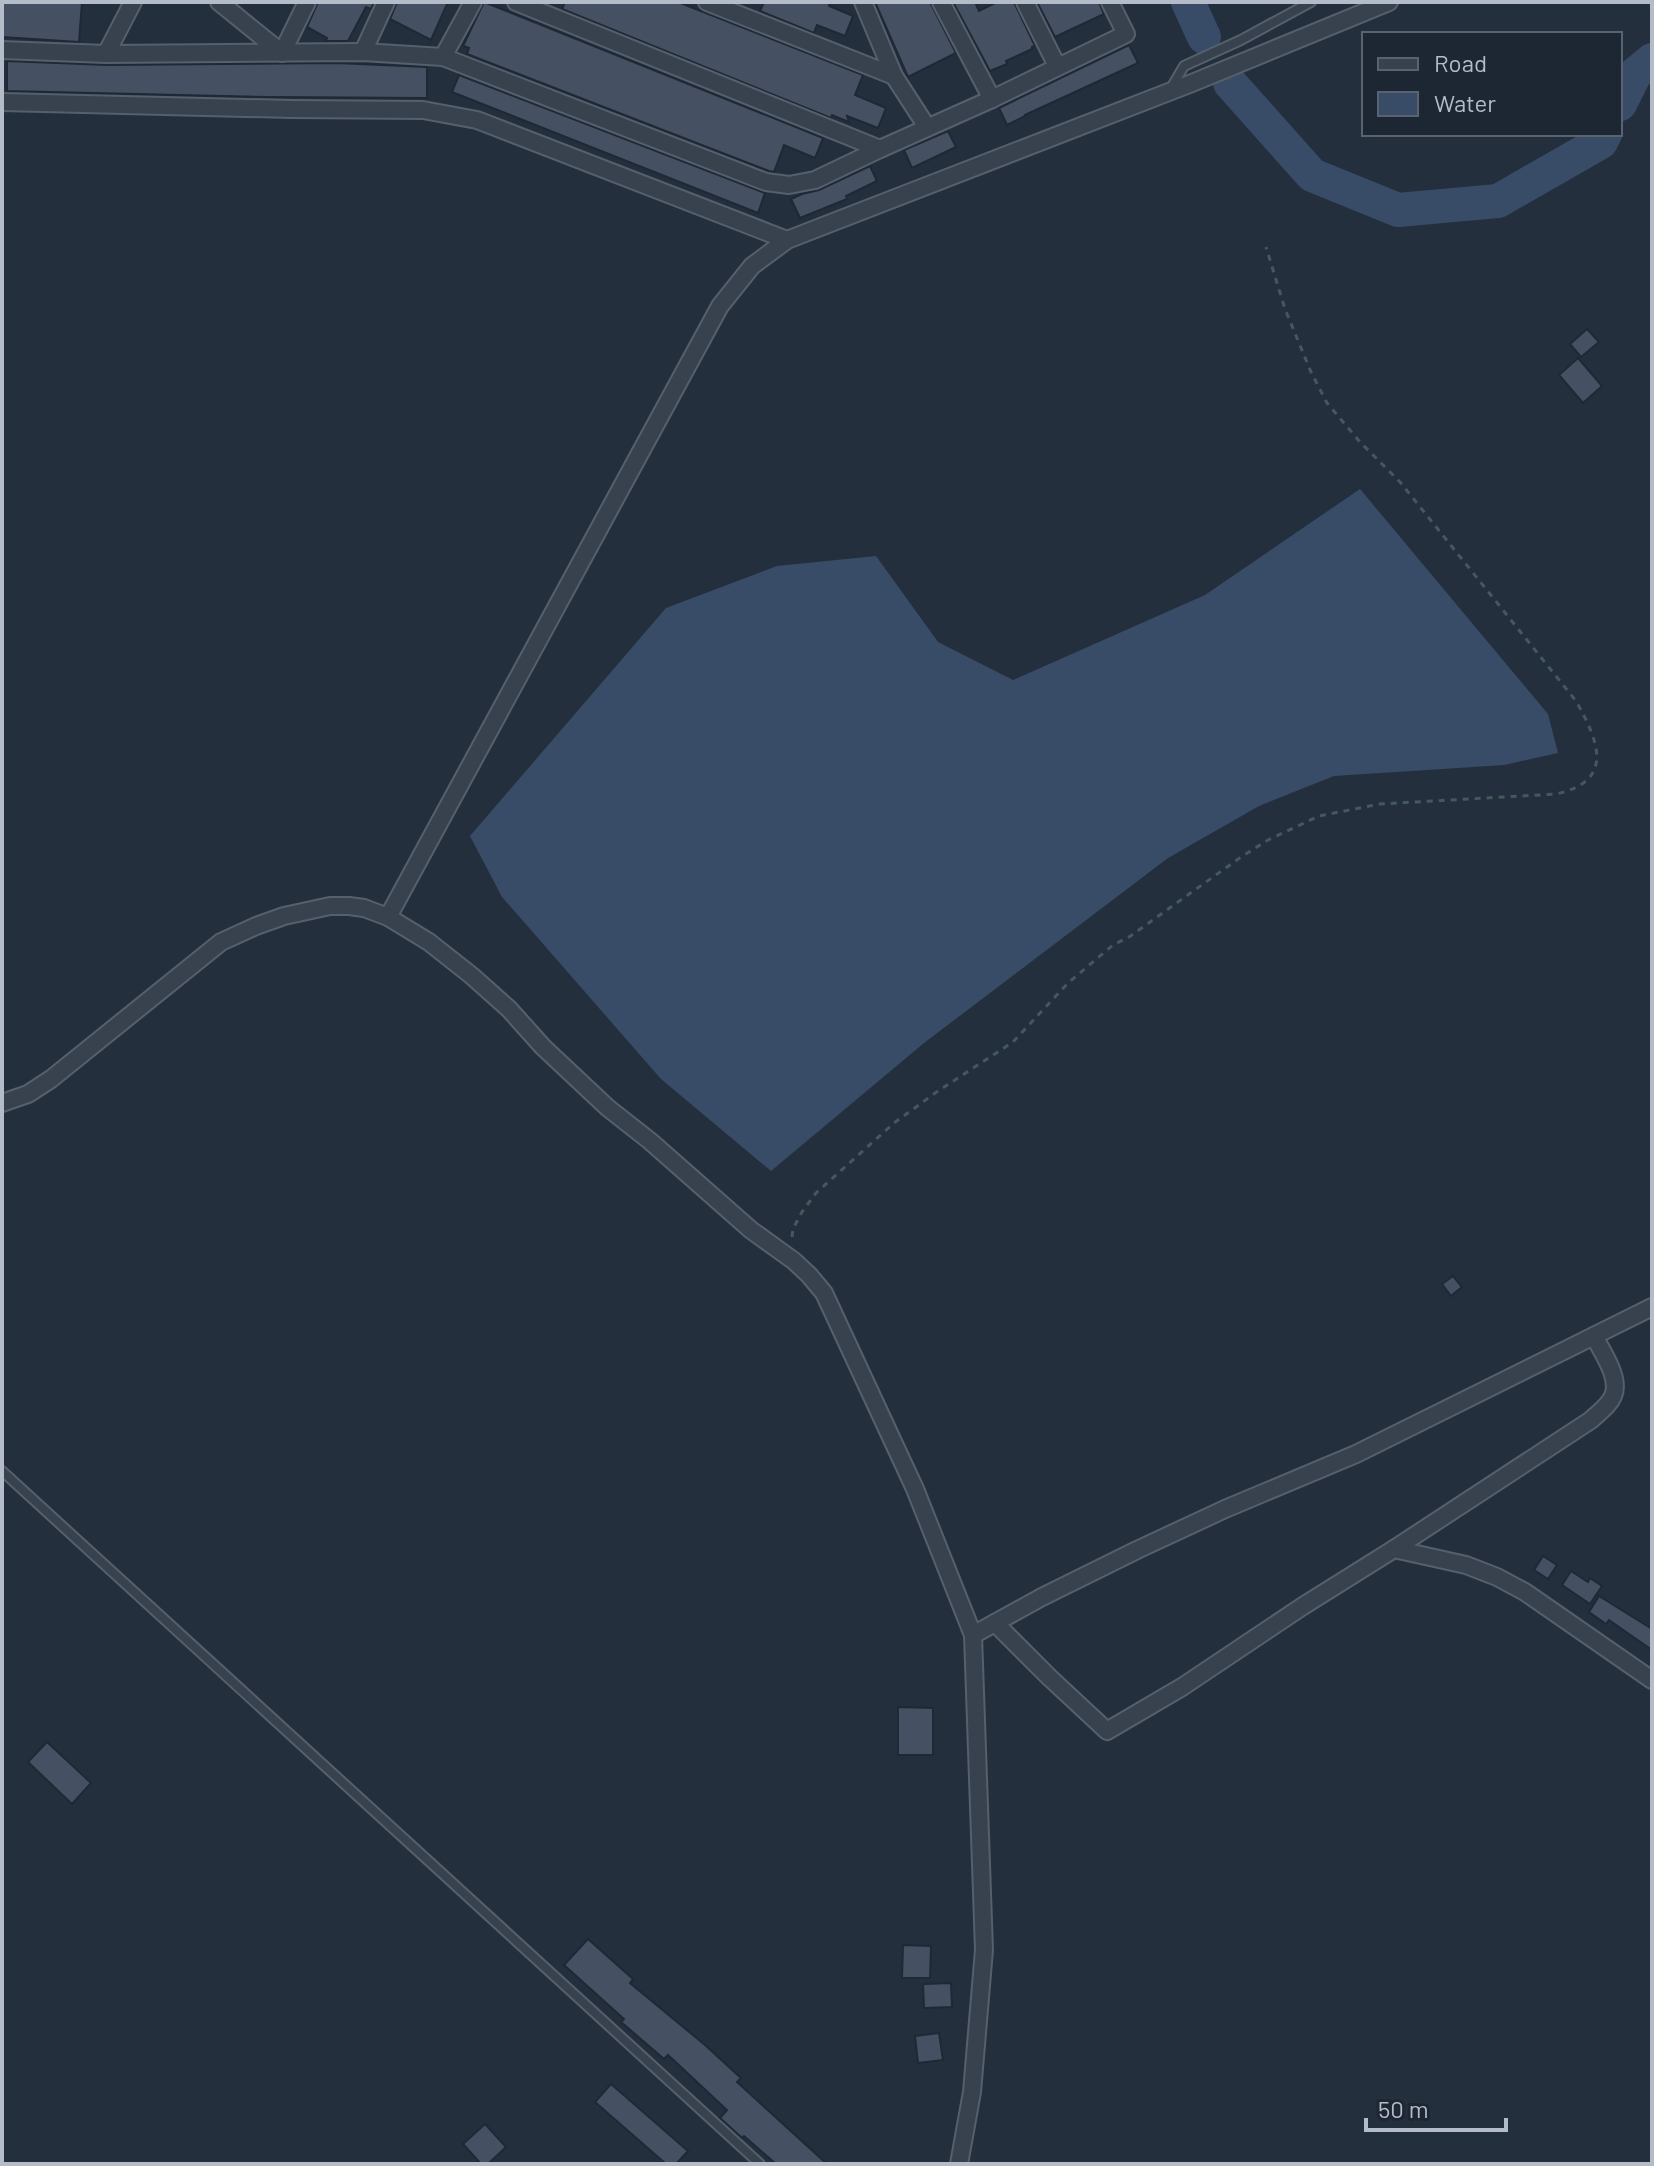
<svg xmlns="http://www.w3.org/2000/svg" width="1654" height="2166" font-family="Barlow,sans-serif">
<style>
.water{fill:#394c67}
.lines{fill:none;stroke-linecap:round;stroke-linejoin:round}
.river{stroke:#394c67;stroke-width:34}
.building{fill:#455162;stroke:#1f2835;stroke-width:2}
.lane-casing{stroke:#565f6c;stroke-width:12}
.street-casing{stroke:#565f6c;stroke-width:20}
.path{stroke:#44595c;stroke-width:3;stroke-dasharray:6 6;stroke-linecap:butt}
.lane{stroke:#38414e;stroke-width:8}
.street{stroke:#38414e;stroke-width:16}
</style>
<rect width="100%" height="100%" fill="#242f3e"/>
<polygon class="water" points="1360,489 1548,714 1558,753 1504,765 1334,776 1259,806 1168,858 924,1043 771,1171 661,1079 502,897 470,836 666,608 777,566 876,556 938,642 1013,680 1205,595"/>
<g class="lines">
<g class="river">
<polyline points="1188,2 1204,37"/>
<polyline points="1230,83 1312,175 1398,210 1498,201 1601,142 1605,134"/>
<polyline points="1620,104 1635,74 1652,60"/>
</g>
</g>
<g class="building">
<polygon points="2,2 82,2 79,42 2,37"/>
<polygon points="318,2 374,2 371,9 366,7 348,41 326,41 327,38 307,27"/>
<polygon points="397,2 448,2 431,40 390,19"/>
<polygon points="484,2 823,138 815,158 784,145 774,172 769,171 467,54 469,48 463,46"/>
<polygon points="565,2 678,2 863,75 855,95 886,108 878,128 847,116 849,122 832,115 831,118 562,9"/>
<polygon points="764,2 830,2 829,6 853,16 845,36 817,25 814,33 760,11"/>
<polygon points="875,2 930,2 956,53 908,77"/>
<polygon points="953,2 975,2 979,11 997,2 1014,2 1035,46 1032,47 1032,49 1006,61 1007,64 990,71"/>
<polygon points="1037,2 1099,2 1104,14 1055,37"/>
<polygon points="1129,45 1138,63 1025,115 1025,116 1007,125 999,108"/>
<polygon points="7,61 106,65 336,63 427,67 427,98 268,97 7,91"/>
<polygon points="459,75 765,193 758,213 452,92"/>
<polygon points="948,131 956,147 912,168 904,150"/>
<polygon points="870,166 877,181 846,196 847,199 800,218 791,199 802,194 819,190"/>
<polygon points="1587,329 1599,342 1581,357 1570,344"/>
<polygon points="1578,358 1602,386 1583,403 1559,375"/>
<polygon points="1453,1276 1462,1287 1451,1296 1442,1284"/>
<polygon points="1543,1556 1557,1565 1548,1579 1534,1570"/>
<polygon points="1571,1571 1588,1582 1590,1578 1602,1586 1590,1604 1562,1585"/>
<polygon points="1599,1596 1652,1629 1652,1650 1609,1620 1606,1624 1589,1612"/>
<polygon points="898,1707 933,1708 933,1755 898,1755"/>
<polygon points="47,1742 91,1783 72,1804 28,1762"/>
<polygon points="588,1939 633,1979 630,1983 705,2045 741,2078 737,2082 827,2164 776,2164 744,2136 742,2138 720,2118 727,2110 668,2055 664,2059 621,2022 624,2019 564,1965"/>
<polygon points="903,1945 931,1946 930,1978 902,1978"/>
<polygon points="951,1983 952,2007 924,2008 923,1984"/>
<polygon points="939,2033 943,2060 918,2063 915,2036"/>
<polygon points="611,2084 688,2151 676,2164 666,2164 595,2102"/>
<polygon points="485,2124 506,2147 488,2164 481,2164 463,2144"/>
</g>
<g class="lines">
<defs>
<g id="lane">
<polyline points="1171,88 1184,66 1241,40 1311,2"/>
<polyline points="2,1471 760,2164"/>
</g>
<g id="street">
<polyline points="219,2 282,53 307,2"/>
<polyline points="516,2 880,149"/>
<polyline points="707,2 894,76"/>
<polyline points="863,2 894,76 927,127"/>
<polyline points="1025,2 1057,66"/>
<polyline points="2,50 106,54 363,52 443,57 766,182 789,185 815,180 880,149 992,99 941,2"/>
<polyline points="363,52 386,2"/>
<polyline points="106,54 133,2"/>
<polyline points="443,57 473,2"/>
<polyline points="992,99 1126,34 1110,2"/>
<polyline points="2,102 292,109 423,110 477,120 787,240"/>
<polyline points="388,917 720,306 752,266 787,240 1192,83 1389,2"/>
<polyline points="2,1103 28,1094 51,1079 221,942 256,926 284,916 330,906 349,906 364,908 388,917 429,942 472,976 509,1009 543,1047 608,1108 650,1141 751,1230 794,1261 809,1275 824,1293 915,1489 973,1635 984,1950 972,2092 959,2164"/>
<polyline points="1394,1549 1466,1565 1497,1577 1525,1592 1652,1680"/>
<path d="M995 1623 1049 1677 1107 1731 1182 1687 1303 1606 1394 1549 1591 1420C1598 1413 1609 1406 1613 1396 1621 1378 1602 1352 1594 1336"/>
<polyline points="973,1635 1042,1597 1137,1550 1225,1509 1356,1454 1652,1307"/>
</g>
</defs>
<use href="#lane" class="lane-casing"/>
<use href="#street" class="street-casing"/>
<path class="path" d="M792 1237 793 1229 802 1212 816 1193 894 1123 938 1091 1013 1042 1068 983 1113 945 1129 937 1241 857 1268 840 1319 816 1380 804 1556 794C1616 781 1598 740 1576 701L1400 482 1360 442 1327 403 1311 372 1285 309 1266 247"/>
<use href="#lane" class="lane"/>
<use href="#street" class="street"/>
</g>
<rect width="1654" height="2166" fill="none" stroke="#b4bcc9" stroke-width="8"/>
<rect x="1362" y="32" width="260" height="104" fill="#1d2633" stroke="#59626f" stroke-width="2"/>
<rect x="1378" y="58" width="40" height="12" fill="#38414e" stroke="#59626f" stroke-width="2"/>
<text x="1434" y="72" font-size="24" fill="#b4bcc9">Road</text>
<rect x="1378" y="92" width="40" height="24" fill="#394c67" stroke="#59626f" stroke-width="2"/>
<text x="1434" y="112" font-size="24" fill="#b4bcc9">Water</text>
<path d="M1366 2118v12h140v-12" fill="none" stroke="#b4bcc9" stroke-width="4"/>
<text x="1378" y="2118" font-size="24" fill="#b4bcc9" stroke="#1d2633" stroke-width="6" paint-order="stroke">50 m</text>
</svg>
